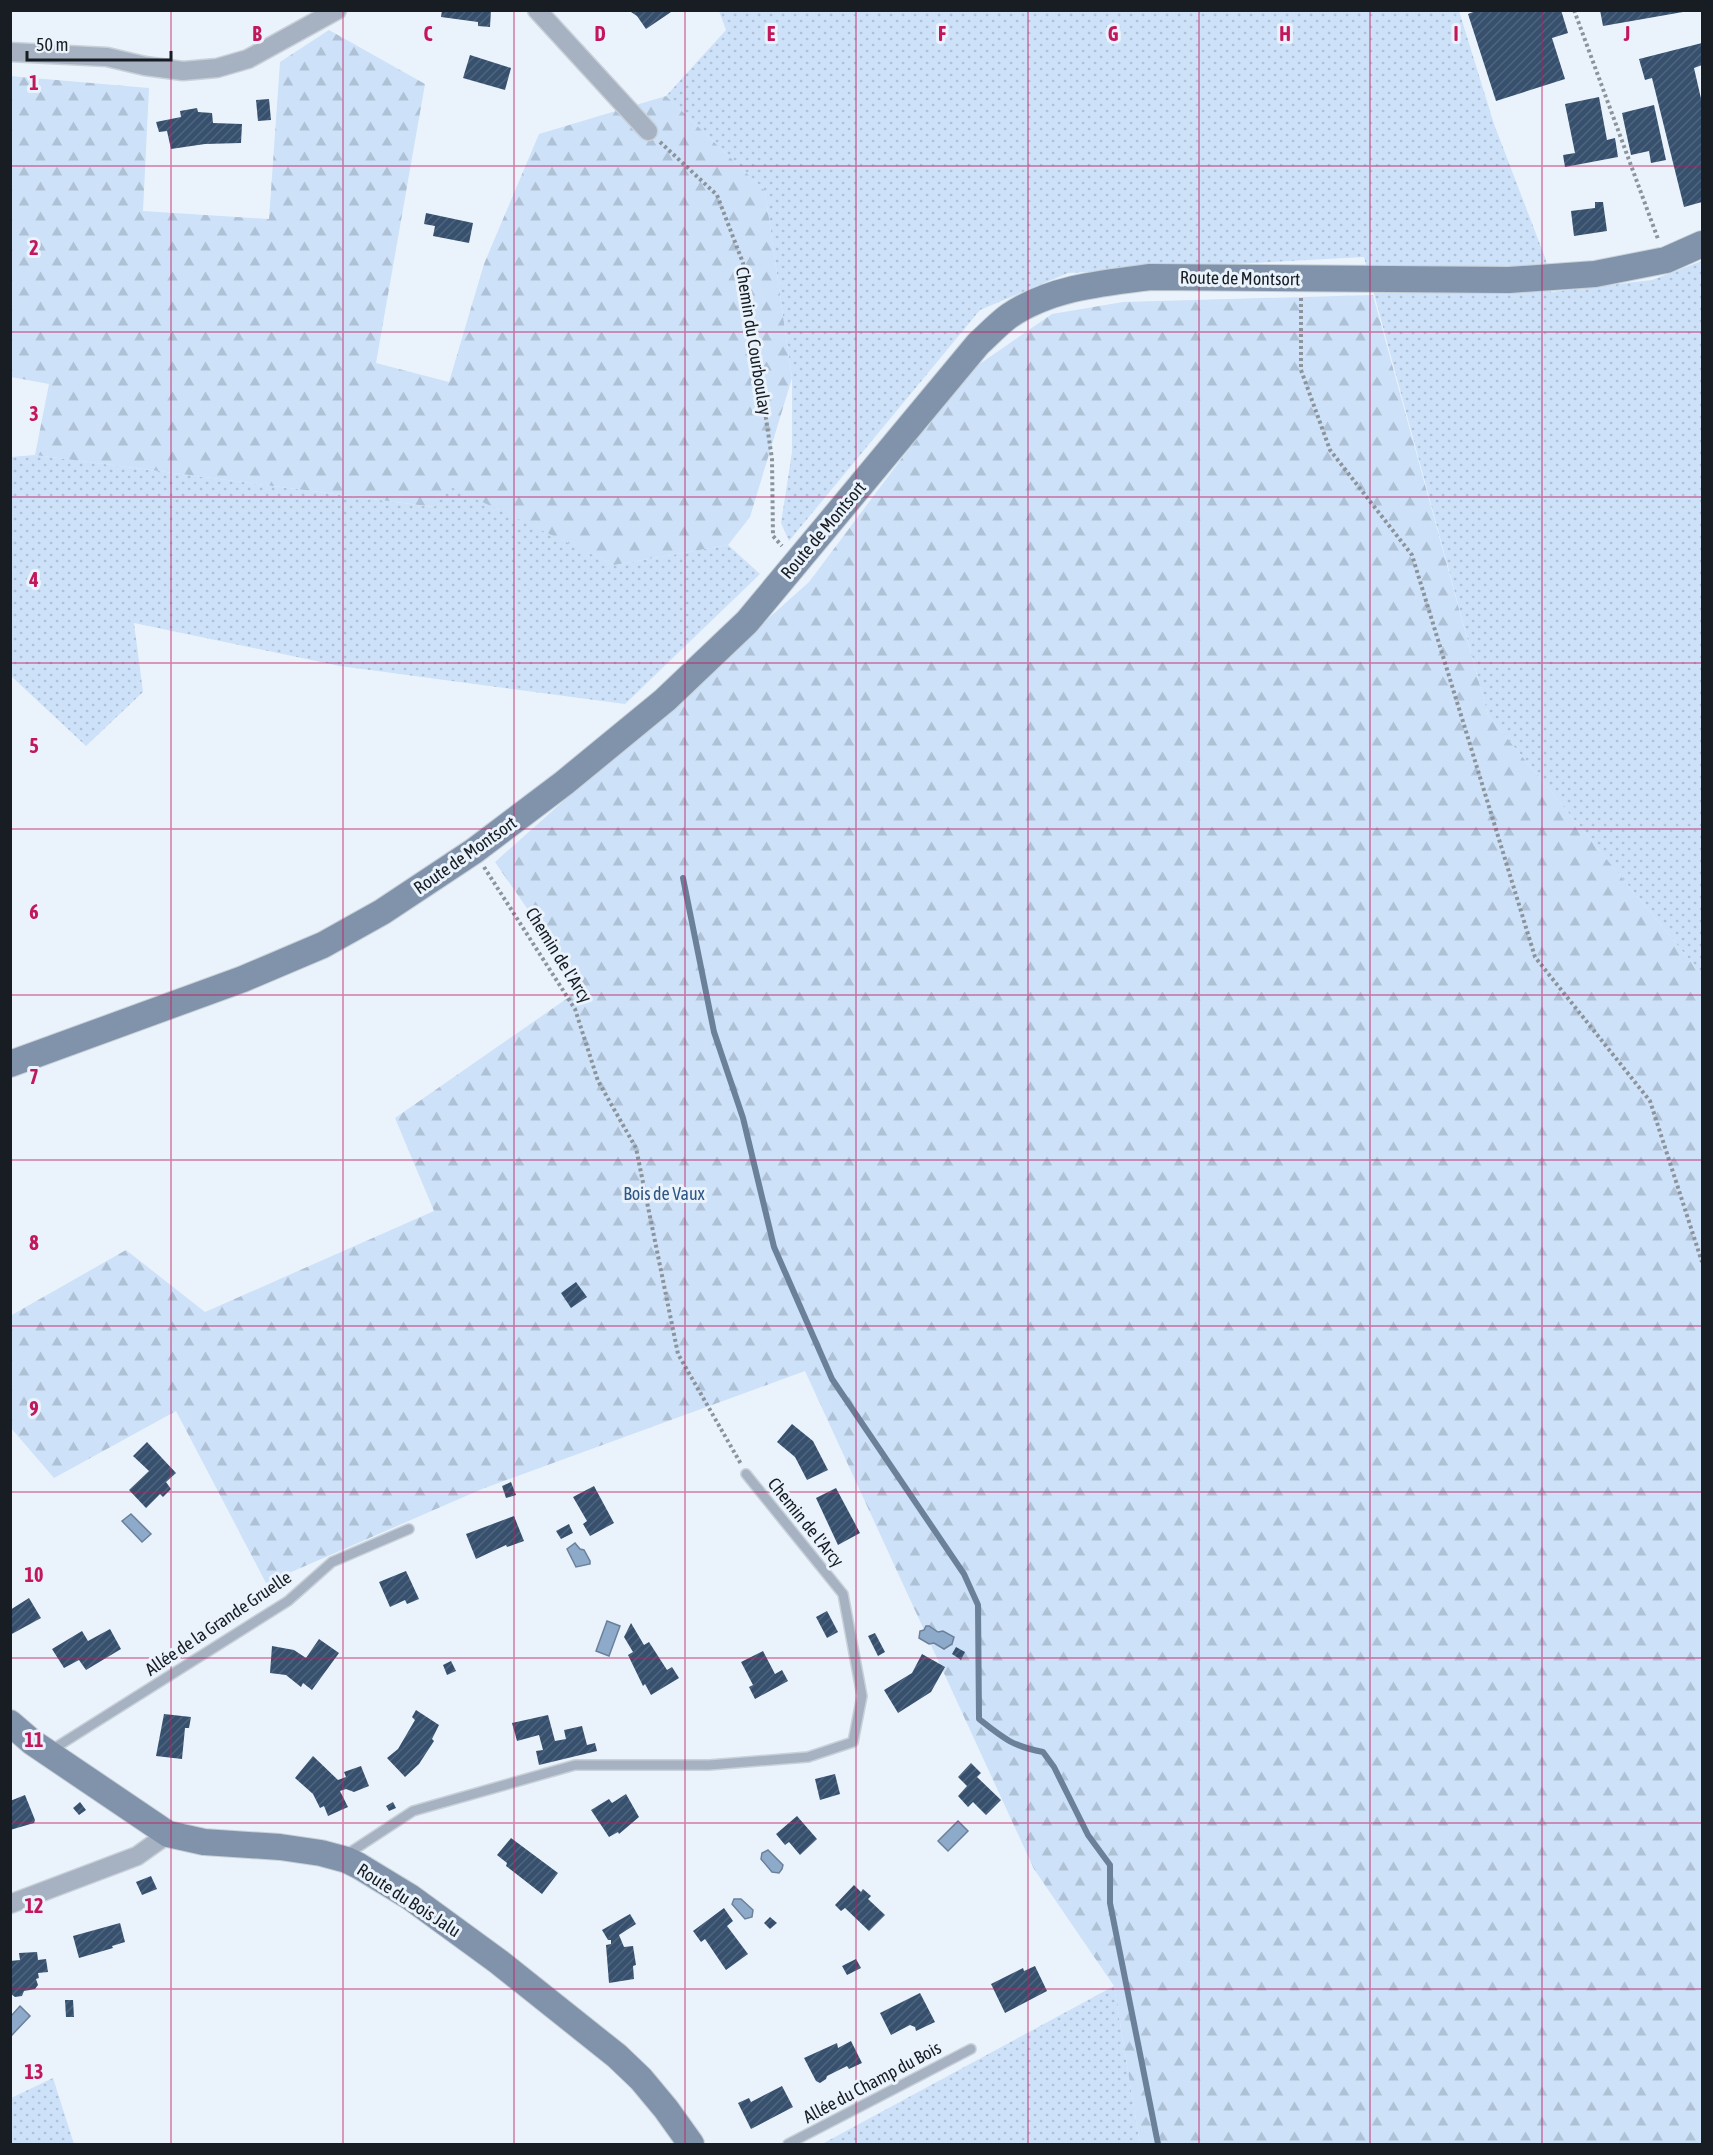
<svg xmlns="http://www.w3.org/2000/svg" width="1713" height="2155" font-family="'Asap Condensed',sans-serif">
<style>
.grass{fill:url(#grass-dots)}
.forest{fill:url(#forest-firs)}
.water{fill:#8eaacb;stroke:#6b8099;stroke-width:1.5}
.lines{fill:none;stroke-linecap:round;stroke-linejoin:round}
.stream{stroke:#6b8099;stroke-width:6}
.building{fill:url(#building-hatch)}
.lane-casing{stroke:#c8d1d9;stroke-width:12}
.street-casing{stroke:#c8d1d9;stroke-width:21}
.secondary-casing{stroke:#c8d1d9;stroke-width:28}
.path{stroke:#8c939b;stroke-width:4;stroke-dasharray:3 3;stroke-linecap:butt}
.lane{stroke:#a6b2c2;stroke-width:9}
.street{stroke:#a6b2c2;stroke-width:18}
.secondary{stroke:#8193aa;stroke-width:26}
.grid{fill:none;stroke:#c2185b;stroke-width:1.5;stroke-opacity:0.55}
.labels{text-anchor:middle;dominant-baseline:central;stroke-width:6;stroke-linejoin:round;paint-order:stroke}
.street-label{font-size:18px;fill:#181d23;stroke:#eaf3fc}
.park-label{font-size:18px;fill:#2e5784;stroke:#eaf3fc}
.grid-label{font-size:20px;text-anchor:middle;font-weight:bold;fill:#c2185b;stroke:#eaf3fc;stroke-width:6;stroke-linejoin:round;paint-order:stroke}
</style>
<defs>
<pattern id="grass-dots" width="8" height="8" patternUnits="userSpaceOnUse" patternTransform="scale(1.5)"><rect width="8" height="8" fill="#cde1f9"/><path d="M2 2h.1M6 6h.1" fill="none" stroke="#afc1d5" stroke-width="1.8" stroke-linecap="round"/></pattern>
<pattern id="forest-firs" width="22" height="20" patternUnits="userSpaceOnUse" patternTransform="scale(1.5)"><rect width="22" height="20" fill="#cde1f9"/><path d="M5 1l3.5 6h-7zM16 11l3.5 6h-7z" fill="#afc1d5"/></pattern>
<pattern id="building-hatch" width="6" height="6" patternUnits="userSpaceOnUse" patternTransform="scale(1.5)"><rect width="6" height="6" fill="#36506d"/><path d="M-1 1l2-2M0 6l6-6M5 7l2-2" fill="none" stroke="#50657d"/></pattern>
</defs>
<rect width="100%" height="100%" fill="#eaf3fc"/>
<g class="grass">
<polygon points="719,11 1459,11 1494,124 1546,260 1551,292 1652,280 1702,261 1702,975 1488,715 1364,257 1068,273 980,310 789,541 781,523 792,452 792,378 765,191 666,96 726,30"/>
<polygon points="35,455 433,507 449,485 614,565 728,545 760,574 625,704 340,666 134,623 143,692 86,746 11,676 10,457"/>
<polygon points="1114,1986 1140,2144 822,2144"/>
<polygon points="53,2078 74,2144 11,2144 11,2098"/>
</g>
<g class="forest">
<polygon points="329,30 425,84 376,363 449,382 484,264 539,134 666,96 765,191 792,378 750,517 728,545 614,565 449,486 434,507 35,455 49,384 11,377 10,76 149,88 143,211 269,219 280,62"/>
<polygon points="1373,295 1488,715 1702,975 1702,2144 1140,2144 1114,1986 1034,1869 805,1371 482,1489 266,1583 176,1411 54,1478 11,1428 10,1316 126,1250 205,1312 434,1211 395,1118 582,988 495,862 809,582 965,374 1052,314 1123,302"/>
</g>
<g class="water">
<polygon points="131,1514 151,1534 142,1542 122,1521"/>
<polygon points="575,1543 580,1549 584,1550 590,1561 590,1564 576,1567 567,1549"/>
<polygon points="607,1621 620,1626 609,1656 596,1651"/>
<polygon points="926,1626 929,1626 938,1632 943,1631 954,1637 952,1644 944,1649 934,1643 929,1644 919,1638 920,1631 924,1630"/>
<polygon points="958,1821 968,1831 948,1851 938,1841"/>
<polygon points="768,1850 783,1865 782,1869 779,1873 772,1872 761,1859 762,1853"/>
<polygon points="734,1899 741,1899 753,1910 752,1917 745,1919 732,1904"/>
<polygon points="20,2006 30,2016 11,2036 11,2016"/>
</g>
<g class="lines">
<path class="stream" d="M683 878 714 1032 743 1118 774 1247 832 1379 964 1574 978 1605 979 1719C1003 1738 1012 1746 1043 1752L1054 1767 1088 1835 1110 1865V1903L1158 2144"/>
</g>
<g class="building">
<polygon points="442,10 491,10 490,27 478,26 478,22 441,17"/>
<polygon points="628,10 674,10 646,29 637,16"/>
<polygon points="1478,10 1561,10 1568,33 1552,38 1565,79 1496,101 1468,14"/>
<polygon points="1600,10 1683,10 1683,12 1603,26"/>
<polygon points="1702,43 1702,65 1694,68 1702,103 1702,202 1684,207 1652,78 1645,80 1639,59"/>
<polygon points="470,55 511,68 505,90 463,78"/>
<polygon points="1599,97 1607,140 1615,138 1618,157 1565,167 1563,155 1575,153 1565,104"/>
<polygon points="269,99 271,120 258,121 256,100"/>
<polygon points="1654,105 1666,160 1651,163 1649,151 1631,155 1622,113"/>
<polygon points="197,108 198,112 212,113 213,123 242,124 241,143 205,144 171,149 167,131 159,132 156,122 181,117 180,111"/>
<polygon points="1595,202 1603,202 1607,231 1574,236 1571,211 1595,208"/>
<polygon points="426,213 473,223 469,243 433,236 435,226 424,224"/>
<polygon points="576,1282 587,1297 571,1308 561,1293"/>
<polygon points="792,1424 813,1441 828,1470 807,1480 795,1457 777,1442"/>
<polygon points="147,1442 176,1473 166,1482 171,1489 163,1497 160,1494 146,1508 129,1490 149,1471 133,1456"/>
<polygon points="511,1482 516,1495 506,1498 502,1486"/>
<polygon points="594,1486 614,1523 590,1536 583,1524 587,1521 573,1497"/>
<polygon points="836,1488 860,1533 838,1545 816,1498"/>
<polygon points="514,1516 524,1541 507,1547 506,1545 476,1559 466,1534"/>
<polygon points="569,1524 573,1533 561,1539 556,1531"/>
<polygon points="406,1571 419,1599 407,1604 405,1600 390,1607 379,1582"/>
<polygon points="29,1598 41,1618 10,1635 10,1610"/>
<polygon points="827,1611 838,1632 827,1638 816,1617"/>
<polygon points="631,1623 644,1645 649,1642 667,1670 672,1667 679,1678 651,1695 645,1684 643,1686 628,1655 633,1652 624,1637"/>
<polygon points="110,1629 121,1649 86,1670 79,1660 64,1668 52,1649 82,1631 88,1641"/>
<polygon points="875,1633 885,1652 878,1656 868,1636"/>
<polygon points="319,1639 339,1653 312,1690 303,1683 301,1687 286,1675 270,1673 272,1646 294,1650 306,1658"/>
<polygon points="956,1647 965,1652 961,1660 952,1654"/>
<polygon points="763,1651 775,1674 782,1670 788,1681 755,1699 749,1687 753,1685 741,1662"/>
<polygon points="922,1654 945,1667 931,1692 898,1713 884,1690 912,1673"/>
<polygon points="451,1661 456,1671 447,1675 443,1665"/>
<polygon points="416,1710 439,1725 432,1739 434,1741 419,1764 405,1777 387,1758 398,1749 415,1720 412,1717"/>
<polygon points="164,1714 191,1717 189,1728 185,1728 182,1759 156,1756"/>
<polygon points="548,1715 555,1741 566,1739 564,1730 582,1726 587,1745 595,1743 597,1751 539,1765 536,1751 543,1750 539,1735 517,1741 512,1723"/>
<polygon points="313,1756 338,1780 346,1777 344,1772 361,1766 369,1786 354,1792 346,1789 340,1791 348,1807 328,1816 324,1806 320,1808 313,1794 295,1778"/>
<polygon points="971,1763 981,1773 977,1777 1001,1800 986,1815 973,1802 968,1807 958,1796 967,1786 958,1777"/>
<polygon points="835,1774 840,1794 820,1800 815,1779"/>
<polygon points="626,1794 639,1817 619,1834 618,1832 609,1837 591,1810 609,1799 612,1803"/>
<polygon points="25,1795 35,1820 34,1823 10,1830 10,1801"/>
<polygon points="80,1802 86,1810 79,1815 73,1808"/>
<polygon points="393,1802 396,1808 389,1811 386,1806"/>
<polygon points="797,1816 817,1839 800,1855 789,1842 785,1845 776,1834"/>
<polygon points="511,1838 558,1873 542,1894 506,1866 507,1863 497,1855"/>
<polygon points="151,1876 157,1889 142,1895 136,1882"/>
<polygon points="854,1885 861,1892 863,1889 871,1896 868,1899 885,1915 869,1931 845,1908 841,1911 835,1905"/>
<polygon points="724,1908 733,1921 727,1926 748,1954 726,1970 705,1939 701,1942 693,1931"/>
<polygon points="630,1914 636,1924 619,1935 624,1947 633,1946 636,1965 633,1966 634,1979 609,1983 606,1945 611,1944 611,1940 608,1940 602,1930"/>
<polygon points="770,1917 777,1923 770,1929 764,1923"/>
<polygon points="120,1923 125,1942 112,1946 113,1948 79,1958 73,1936"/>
<polygon points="37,1952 38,1960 46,1959 48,1972 38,1973 39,1978 36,1979 38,1985 35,1989 24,1991 22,1996 15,1997 11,1994 10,1990 10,1961 20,1960 19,1953"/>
<polygon points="856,1959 861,1968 847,1975 842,1966"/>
<polygon points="1035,1966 1047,1991 1005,2013 991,1984 1023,1968 1024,1971"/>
<polygon points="920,1993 935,2022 916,2031 915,2027 910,2025 891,2035 880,2013"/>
<polygon points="65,2000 73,2000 74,2017 66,2017"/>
<polygon points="851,2041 862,2063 849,2069 847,2066 827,2076 826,2079 820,2083 816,2081 804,2058 837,2043 838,2048"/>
<polygon points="782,2086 793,2107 751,2129 738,2103 749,2098 751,2102"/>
</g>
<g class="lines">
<defs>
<g id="lane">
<polyline points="50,1751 288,1601 332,1562 409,1529"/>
<polyline points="348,1858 352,1851 413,1811 575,1765 709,1765 808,1757 853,1742 862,1696 843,1594 746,1474"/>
<polyline points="788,2144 971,2049"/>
</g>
<g id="street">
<polyline points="537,10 648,131"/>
<polyline points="10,52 107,57 145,66 183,71 217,68 248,59 337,10"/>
<polyline points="10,1904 137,1856 168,1834"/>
</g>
<g id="secondary">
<path d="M10 1064 243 979 323 945 382 912 474 851 564 783 665 700 747 622 978 344C988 335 998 324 1009 316 1050 288 1102 283 1150 277L1509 280 1595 274 1666 260 1702 244"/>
<polyline points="10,1723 32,1742 168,1834 204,1842 280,1847 321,1853 347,1860 359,1866 410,1897 499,1962 617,2056 641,2079 666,2109 691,2144"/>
</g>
</defs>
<use href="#lane" class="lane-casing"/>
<use href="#street" class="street-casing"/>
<use href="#secondary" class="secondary-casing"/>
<g class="path">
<polyline points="1574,10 1658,239"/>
<polyline points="660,142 717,195 743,263 772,459 773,536 782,546"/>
<polyline points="1301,298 1301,370 1330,450 1412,555 1535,957 1650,1101 1702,1262"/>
<polyline points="484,867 575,1009 598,1081 636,1148 678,1354 741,1464"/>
</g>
<use href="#lane" class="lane"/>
<use href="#street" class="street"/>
<use href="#secondary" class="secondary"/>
</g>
<path class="grid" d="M171 10V2144M343 10V2144M514 10V2144M685 10V2144M856 10V2144M1028 10V2144M1199 10V2144M1370 10V2144M1542 10V2144M10 166H1702M10 332H1702M10 497H1702M10 663H1702M10 829H1702M10 995H1702M10 1160H1702M10 1326H1702M10 1492H1702M10 1658H1702M10 1823H1702M10 1989H1702"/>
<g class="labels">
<g class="street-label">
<text transform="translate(1240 278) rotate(1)">Route de Montsort</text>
<text transform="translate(754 341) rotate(81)">Chemin du Courboulay</text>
<text transform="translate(823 530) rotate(-50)">Route de Montsort</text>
<text transform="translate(465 855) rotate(-35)">Route de Montsort</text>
<text transform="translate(559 955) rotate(58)">Chemin de l'Arcy</text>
<text transform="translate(806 1522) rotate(51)">Chemin de l'Arcy</text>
<text transform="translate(218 1623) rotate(-34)">Allée de la Grande Gruelle</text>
<text transform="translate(409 1900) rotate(33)">Route du Bois Jalu</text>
<text transform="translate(872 2082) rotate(-28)">Allée du Champ du Bois</text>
</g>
<g class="park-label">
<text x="664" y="1193">Bois de Vaux</text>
</g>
</g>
<g class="grid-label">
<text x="257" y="41">B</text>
<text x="428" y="41">C</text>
<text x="600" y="41">D</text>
<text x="771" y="41">E</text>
<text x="942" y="41">F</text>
<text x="1113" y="41">G</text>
<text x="1285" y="41">H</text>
<text x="1456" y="41">I</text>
<text x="1627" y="41">J</text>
<text x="34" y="90">1</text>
<text x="34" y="255">2</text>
<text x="34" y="421">3</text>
<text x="34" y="587">4</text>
<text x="34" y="753">5</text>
<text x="34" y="919">6</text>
<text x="34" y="1084">7</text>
<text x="34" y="1250">8</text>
<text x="34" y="1416">9</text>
<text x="34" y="1582">10</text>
<text x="34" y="1747">11</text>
<text x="34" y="1913">12</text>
<text x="34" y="2079">13</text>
</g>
<rect width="1713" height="2155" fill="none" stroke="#181d23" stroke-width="24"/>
<path d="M27 51v9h144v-9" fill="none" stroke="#181d23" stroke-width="3"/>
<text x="36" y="51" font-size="18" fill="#181d23" stroke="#eaf3fc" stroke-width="4.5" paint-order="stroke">50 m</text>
</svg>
